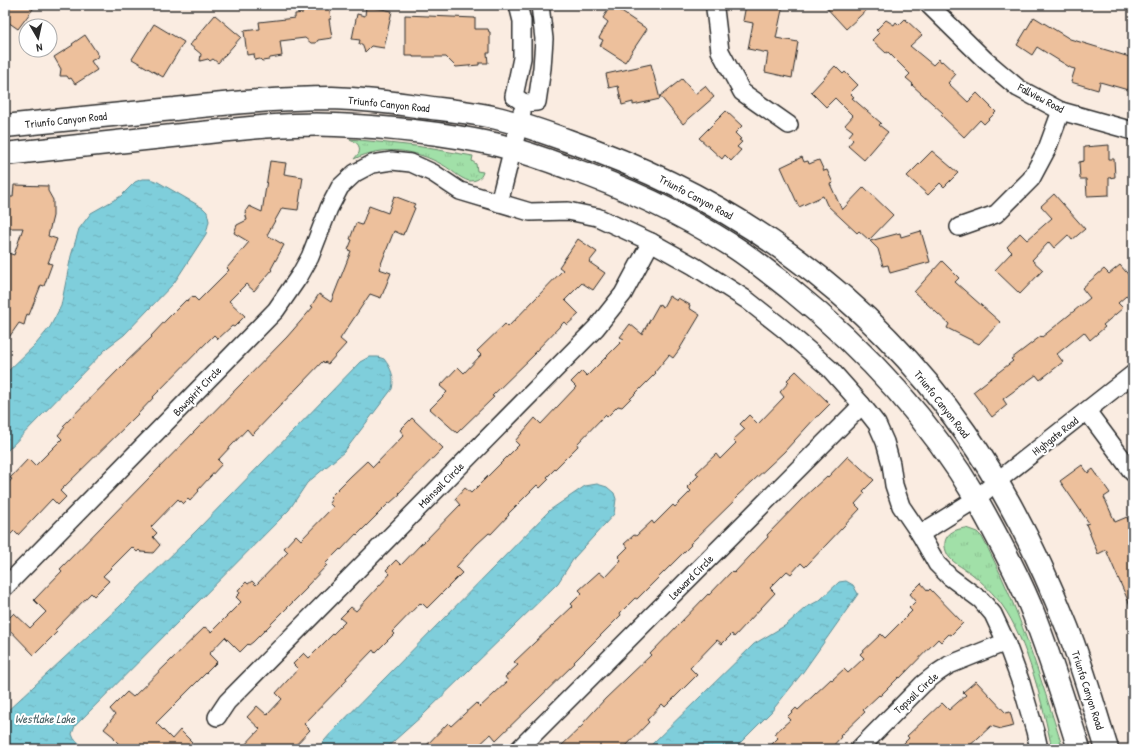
<svg xmlns="http://www.w3.org/2000/svg" width="1138" height="754" font-family="'Patrick Hand',sans-serif">
<style>
.grass{fill:url(#grass-tufts);stroke:#66866a}
.water{fill:url(#water-ripples);stroke:#5d8d95}
.building{fill:#edc09c;stroke:#2b2b2b}
.lines{fill:none;stroke-linecap:round;stroke-linejoin:round}
.street-casing{stroke:#2b2b2b;stroke-width:20}
.secondary-casing{stroke:#2b2b2b;stroke-width:25}
.street{stroke:#fff;stroke-width:17}
.secondary{stroke:#fff;stroke-width:22}
.labels{text-anchor:middle;dominant-baseline:central;stroke-width:4;stroke-linejoin:round;paint-order:stroke}
.street-label{font-size:11px;fill:#2b2b2b;stroke:#fff}
.water-label{font-size:12px;font-style:italic;fill:#445c60;stroke:#fff}
</style>
<defs>
<pattern id="grass-tufts" width="24" height="20" patternUnits="userSpaceOnUse"><rect width="24" height="20" fill="#a1e0a8"/><path d="M3 7l-1-3M5 7V3M7 7l1-3M15 17l-1-3M17 17v-4M19 17l1-3" fill="none" stroke="#8bc091"/></pattern>
<pattern id="water-ripples" width="26" height="14" patternUnits="userSpaceOnUse"><rect width="26" height="14" fill="#7fcedb"/><path d="M2 4q2-2 4 0t4 0M15 11q2-2 4 0t4 0" fill="none" stroke="#6eb1bc"/></pattern>
</defs>
<rect width="100%" height="100%" fill="#faece1"/>
<filter id="ink" filterUnits="userSpaceOnUse"><feTurbulence type="fractalNoise" baseFrequency=".025" numOctaves="2"/><feDisplacementMap in="SourceGraphic" scale="8" xChannelSelector="R" yChannelSelector="G"/><feConvolveMatrix kernelMatrix="1 2 1 2 8 2 1 2 1" color-interpolation-filters="sRGB"/></filter>
<g filter="url(#ink)">
<g class="grass">
<path d="M350 139 416 146 473 156 472 161 476 164 477 171 483 172C481 179 476 181 469 181 459 178 452 170 443 165 414 149 384 145 354 159L359 153C361 145 356 142 350 139Z"/>
<path d="M966 528 977 532 982 537C1018 604 1040 676 1063 749H1052C1043 706 1028 641 1002 605 994 594 983 583 972 574 963 567 949 562 946 551 941 536 953 529 966 528Z"/>
</g>
<g class="water">
<polygon points="142,179 150,179 158,182 203,208 207,212 209,221 206,234 174,283 124,335 108,347 5,453 5,374 36,344 50,327 61,306 71,256 79,229 91,213 121,196 135,182"/>
<path d="M369 357H378L384 359C391 368 395 377 392 389L344 452 307 483 289 510 75 726 72 734 74 739 86 749H5V713L119 607 197 530 360 362Z"/>
<polygon points="597,484 607,487 614,493 616,499 614,514 574,558 558,583 423,715 385,749 317,749 332,732 550,510 585,486"/>
<polygon points="846,581 853,585 858,594 803,672 771,712 734,749 647,749 754,644 786,625 805,608 820,600 839,582"/>
</g>
<g class="building">
<polygon points="5,5 36,5 18,29 5,20"/>
<polygon points="302,5 329,5 331,19 329,19 332,38 318,40 316,43 311,43 305,38 280,41 282,56 270,58 269,60 262,61 260,59 255,60 254,54 247,55 244,31 260,29 259,22 295,18 295,14 303,13"/>
<polygon points="611,5 647,29 625,62 600,46 603,40 599,38 608,22 603,18"/>
<polygon points="746,5 783,5 776,38 798,42 792,78 765,72 768,53 748,49 753,23 743,21"/>
<polygon points="824,5 872,5 846,29"/>
<polygon points="366,6 392,11 384,48 371,46 365,52 362,44 359,44 360,40 352,39 357,14 365,16"/>
<polygon points="215,15 241,37 218,63 213,59 210,61 208,59 200,61 201,54 190,45"/>
<polygon points="405,15 475,18 475,29 488,29 489,32 490,32 490,53 487,53 488,63 479,63 479,65 456,67 446,57 413,57 413,56 405,56"/>
<polygon points="1034,17 1070,39 1133,58 1133,84 1130,83 1128,90 1100,82 1098,90 1071,82 1075,69 1071,68 1037,47 1032,55 1017,45"/>
<polygon points="905,19 922,35 910,46 933,65 939,59 941,62 942,61 956,74 948,83 968,102 977,93 996,112 984,124 980,120 964,137 941,115 943,113 912,85 913,84 906,78 910,74 888,52 886,53 872,40 879,33 876,30 886,20 894,25 896,22 899,25"/>
<polygon points="154,24 184,42 163,77 132,59"/>
<polygon points="85,35 99,56 91,61 97,70 75,84 71,78 69,79 67,76 60,76 61,69 54,57 73,45 72,44"/>
<polygon points="651,64 660,99 633,105 633,102 622,105 618,86 609,88 606,74"/>
<polygon points="835,66 843,74 845,72 858,85 850,93 854,97 852,98 881,123 879,125 888,132 864,160 848,146 853,140 849,136 853,131 845,125 853,116 835,98 826,107 811,92"/>
<polygon points="682,79 695,94 705,86 714,97 683,124 660,96"/>
<polygon points="726,111 742,126 735,133 741,139 739,140 742,142 737,147 741,150 731,161 725,155 722,159 699,138"/>
<polygon points="1109,145 1109,159 1114,159 1115,177 1109,178 1109,195 1087,196 1086,179 1080,179 1079,162 1084,161 1084,147"/>
<polygon points="932,151 958,173 944,187 940,183 928,195 907,176"/>
<polygon points="802,157 804,162 808,161 809,164 819,160 824,171 827,170 833,183 830,184 842,210 864,187 893,215 869,240 859,231 857,233 827,205 823,196 799,207 781,167"/>
<polygon points="270,161 286,163 284,174 303,177 298,210 282,208 267,235 284,245 271,269 272,270 254,291 246,284 229,301 245,316 234,327 232,326 218,339 214,335 153,397 154,397 137,415 60,491 66,497 58,505 52,499 18,535 14,531 5,540 5,487 12,479 10,478 28,459 35,466 62,439 58,435 65,427 63,426 122,366 152,337 151,336 166,320 186,300 187,301 193,296 198,301 229,270 227,268 249,242 234,233 237,225 247,220 245,212 249,206 262,212"/>
<polygon points="14,185 48,186 48,191 53,200 53,216 48,236 57,239 48,263 52,264 44,286 41,285 29,315 27,314 24,325 19,323 5,343 5,252 14,255 23,228 7,228 7,197 13,197"/>
<polygon points="1054,194 1085,229 1072,240 1068,235 1054,248 1049,242 1032,260 1043,270 1020,294 995,270 1012,252 1007,247 1020,233 1027,240 1052,218 1041,206"/>
<polygon points="394,196 415,204 413,207 415,208 405,232 404,232 403,235 394,231 379,269 391,273 381,298 370,294 340,339 346,344 328,364 325,362 324,363 323,361 252,435 247,429 218,460 222,464 198,490 199,491 190,501 188,499 183,504 178,499 151,527 157,533 153,537 160,545 153,553 141,552 139,550 137,552 132,547 103,576 109,581 94,596 91,593 55,630 57,632 34,655 5,625 5,622 14,613 30,628 46,612 34,600 62,571 60,569 287,337 313,307 311,306 319,294 331,302 351,251 348,250 352,240 350,239 356,223 362,225 369,206 388,213"/>
<polygon points="921,231 930,262 890,273 888,265 883,266 878,249 870,241 900,233 901,237"/>
<polygon points="578,239 597,252 589,262 605,273 593,290 582,283 565,300 579,314 567,325 564,322 534,353 535,354 492,396 494,397 457,433 430,409 447,392 440,386 458,367 464,373 481,355 477,351 505,324 508,327 563,270 559,267"/>
<polygon points="942,261 959,278 955,282 1000,322 979,344 947,328 949,324 914,292"/>
<polygon points="1120,265 1133,280 1133,290 1118,303 1123,308 1103,325 1105,327 1090,340 1084,332 1057,354 1063,362 1040,380 1036,375 1003,399 1007,405 992,417 973,392 1013,361 1011,359 1041,336 1042,337 1090,298 1082,288 1104,269 1109,274"/>
<polygon points="669,296 677,301 678,298 690,305 689,308 700,315 679,350 673,358 669,355 655,372 656,373 622,407 618,406 607,417 605,415 577,444 578,446 547,477 549,479 540,488 537,485 508,514 509,515 491,534 489,533 477,544 456,567 462,573 427,608 422,603 421,604 420,603 392,632 394,634 375,653 373,650 346,678 347,680 304,724 310,730 292,749 241,749 260,729 247,717 257,706 267,715 282,699 276,693 298,669 293,664 304,653 309,658 345,622 340,618 351,607 356,611 390,574 386,570 396,560 401,565 422,543 423,543 460,505 455,499 465,488 471,493 519,445 515,441 535,418 541,424 576,387 571,382 582,371 587,376 624,339 620,337 630,324 642,334 659,304 663,307"/>
<polygon points="796,371 830,404 818,416 817,416 784,452 737,496 738,497 690,544 691,545 637,599 635,598 620,613 621,615 574,662 575,663 496,740 491,734 475,749 423,749 448,723 451,726 476,703 480,707 508,681 505,677 518,665 514,662 573,606 571,604 582,593 579,590 599,572 605,577 621,560 618,557 628,547 624,544 634,535 636,536 652,521 654,524 673,505 675,507 691,491 687,487 699,475 696,473 716,454 720,459 736,443 733,440 745,429 740,424 749,415 758,424 784,397 780,392 789,382 787,380"/>
<polygon points="412,418 443,448 399,493 400,494 390,503 389,503 357,535 356,534 341,550 340,549 325,564 327,565 306,587 307,588 253,642 249,645 248,644 240,652 225,637 209,654 217,662 156,723 172,739 180,730 192,742 186,749 124,749 114,739 114,737 104,729 115,715 110,709 127,692 133,697 205,627 211,632 241,602 236,597 240,593 238,590 246,582 248,584 252,581 256,585 288,552 284,548 296,535 301,540 333,507 329,503 332,499 330,497 351,476 367,461 373,467 404,435 400,430"/>
<polygon points="848,456 874,480 863,491 865,493 855,504 860,509 809,563 805,567 801,563 791,574 787,571 770,588 775,593 734,637 732,634 722,644 717,640 690,668 697,675 665,707 662,704 647,720 649,722 623,749 558,749 584,724 583,723 605,699 651,655 650,654 708,594 709,595 732,571 734,573 768,537 767,535 801,500 827,476 828,477"/>
<polygon points="1082,465 1088,473 1093,469 1110,493 1104,497 1115,522 1127,517 1133,531 1133,612 1106,550 1098,554 1086,524 1089,523 1060,481"/>
<polygon points="921,583 928,591 930,589 963,623 951,635 949,634 941,642 938,639 900,678 899,677 880,696 879,695 863,710 865,712 840,736 841,737 831,748 828,745 824,749 767,749 778,738 774,734 790,720 787,717 796,708 798,710 831,679 832,680 844,669 848,673 864,658 860,654 881,634 885,638 912,611 909,608 916,601 910,594"/>
<polygon points="976,681 1006,713 1010,712 1014,726 1001,729 991,726 966,749 898,749 909,738 907,736 942,703 949,710 966,695 963,692"/>
</g>
<g class="lines">
<defs>
<g id="street">
<polyline points="518,5 522,21 522,58 514,96 524,103 537,102 542,68 544,39 540,5"/>
<polyline points="716,5 715,9 720,51 742,92 789,125"/>
<polyline points="929,5 985,60 1018,88 1061,111 1133,131"/>
<polyline points="499,203 522,112"/>
<polyline points="959,227 996,214 1031,179 1047,149 1061,111"/>
<polyline points="1087,411 1133,473"/>
<polyline points="920,534 976,499 996,482 1133,374"/>
<polyline points="5,587 276,310 300,275 310,257 329,208 340,187 355,173 372,164 392,161 411,163 433,173 460,191 530,212 568,211 597,217 651,242 694,266 747,300 785,330 830,369 862,405 877,424 885,442 891,464 894,485 901,506 920,534 937,564 950,577 981,600 993,614 1006,642 1021,683 1035,731 1039,749"/>
<polyline points="217,717 227,702 596,328 623,294 651,242"/>
<polyline points="519,749 862,405"/>
<polyline points="859,749 923,684 937,673 949,665 1006,642"/>
</g>
<g id="secondary">
<path d="M5 126C62 120 119 114 175 109 227 103 279 98 332 98 360 99 389 102 417 106 445 110 474 112 501 119 524 125 547 133 569 141 729 196 867 292 965 432 1007 492 1040 559 1067 627 1083 667 1094 708 1107 749"/>
<path d="M5 154C67 147 129 141 191 134 239 129 287 123 336 125 388 127 442 133 494 144 518 150 542 158 566 167 625 187 682 214 734 247 754 260 772 275 790 289 863 348 929 418 977 500 996 534 1015 569 1030 605 1049 652 1064 701 1079 749"/>
</g>
</defs>
<use href="#street" class="street-casing"/>
<use href="#secondary" class="secondary-casing"/>
<use href="#street" class="street"/>
<use href="#secondary" class="secondary"/>
</g>
</g>
<g class="labels">
<g class="street-label">
<text transform="translate(1041 98) rotate(28)">Fallview Road</text>
<text transform="translate(389 104) rotate(6)">Triunfo Canyon Road</text>
<text transform="translate(66 120) rotate(-6)">Triunfo Canyon Road</text>
<text transform="translate(696 197) rotate(28)">Triunfo Canyon Road</text>
<text transform="translate(197 391) rotate(-46)">Bowspirit Circle</text>
<text transform="translate(942 404) rotate(52)">Triunfo Canyon Road</text>
<text transform="translate(1055 436) rotate(-38)">Highgate Road</text>
<text transform="translate(441 485) rotate(-45)">Mainsail Circle</text>
<text transform="translate(691 577) rotate(-45)">Leeward Circle</text>
<text transform="translate(1088 690) rotate(72)">Triunfo Canyon Road</text>
<text transform="translate(916 693) rotate(-43)">Topsail Circle</text>
</g>
<g class="water-label">
<text x="45" y="718">Westlake Lake</text>
</g>
</g>
<rect width="1138" height="754" fill="none" stroke="#fff" stroke-width="20"/>
<rect x="10" y="10" width="1118" height="734" fill="none" stroke="#2b2b2b" stroke-width="1.5" filter="url(#ink)"/>
<g transform="translate(38 38) rotate(171)"><circle r="19" fill="#ffffff" stroke="#aaaaaa"/>
<path d="M0-3L7 15L0 10L-7 15Z" fill="#2b2b2b"/>
<text y="-6" font-size="11" font-weight="bold" text-anchor="middle" fill="#2b2b2b">N</text>
</g>
</svg>
